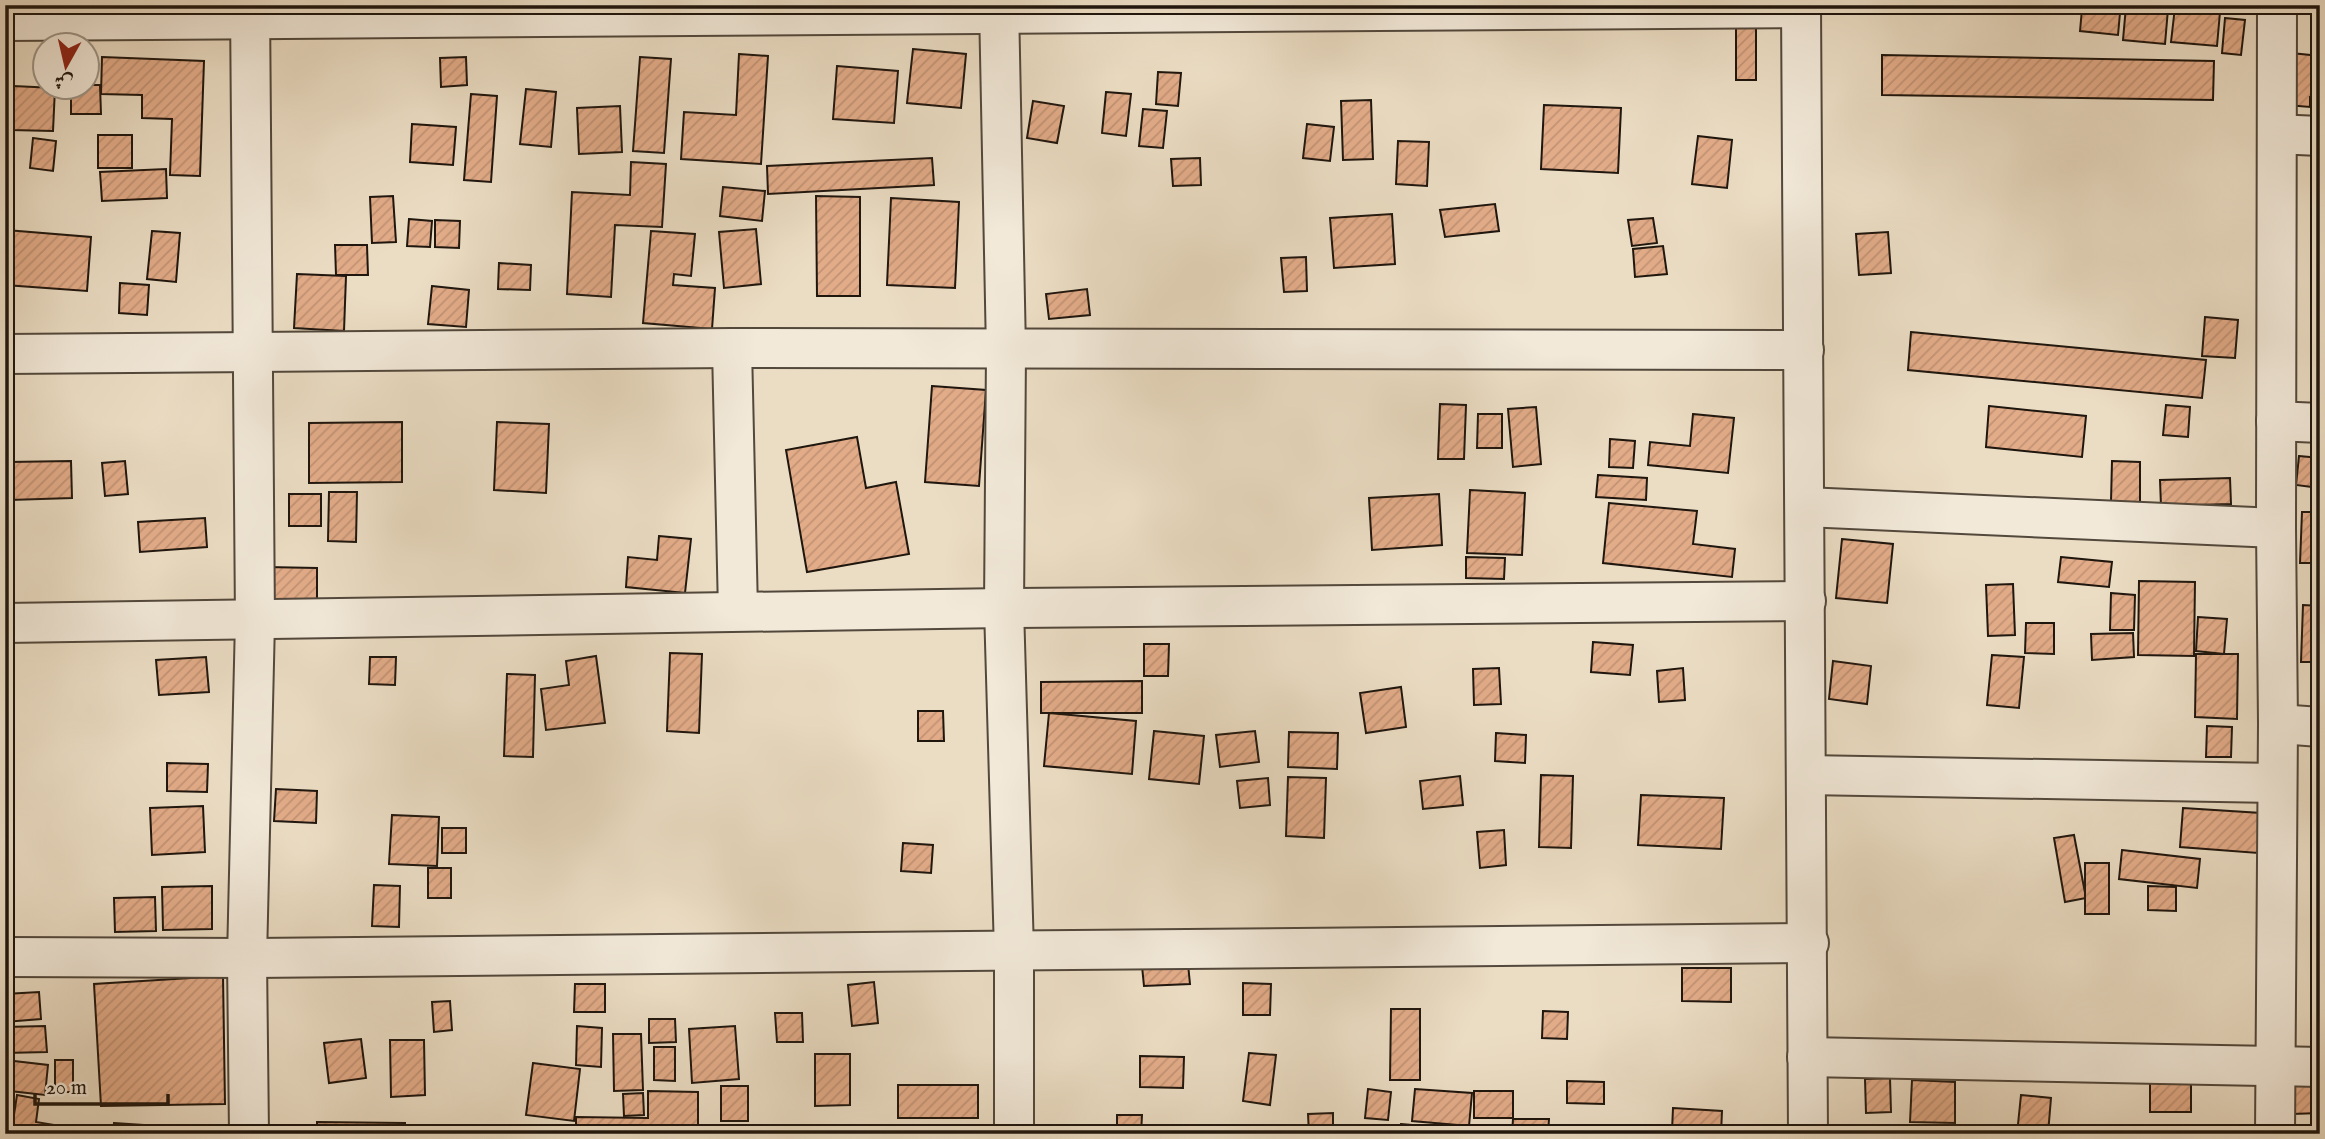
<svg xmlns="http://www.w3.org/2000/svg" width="2325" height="1139" font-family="'IM FELL English',Amiri,serif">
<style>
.building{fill:url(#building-hatch);stroke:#1f160e;stroke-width:2}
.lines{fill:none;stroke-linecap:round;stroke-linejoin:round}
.minor-casing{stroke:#52483c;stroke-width:42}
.minor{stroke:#f2e9d9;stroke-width:38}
</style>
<defs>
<pattern id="building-hatch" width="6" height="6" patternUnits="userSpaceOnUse" patternTransform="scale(1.75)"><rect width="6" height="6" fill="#e3ac89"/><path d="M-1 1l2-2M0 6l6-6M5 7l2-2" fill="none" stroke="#c29375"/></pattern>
</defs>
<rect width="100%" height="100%" fill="#ebddc4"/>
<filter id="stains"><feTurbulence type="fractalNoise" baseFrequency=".00286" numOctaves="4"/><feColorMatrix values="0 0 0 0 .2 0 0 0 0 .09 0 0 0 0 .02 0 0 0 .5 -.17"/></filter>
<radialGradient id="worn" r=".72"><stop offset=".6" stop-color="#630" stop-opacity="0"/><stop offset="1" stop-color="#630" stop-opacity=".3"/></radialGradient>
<g class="building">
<polygon points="2126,6 2168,9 2165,44 2123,40"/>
<polygon points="2175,7 2220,12 2217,46 2171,42"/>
<polygon points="2082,9 2120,13 2118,35 2080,31"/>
<polygon points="2225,18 2245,20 2241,55 2222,53"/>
<polygon points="1756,23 1756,80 1736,80 1736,24"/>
<polygon points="913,49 966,54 961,108 907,103"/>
<polygon points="2291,53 2320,56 2320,98 2310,97 2310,107 2286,105"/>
<polygon points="739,54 768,56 761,164 681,159 684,112 736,115"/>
<polygon points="1882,55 2214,61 2213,100 1882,95"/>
<polygon points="102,57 204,61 200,176 170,175 172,119 142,118 142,95 101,94"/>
<polygon points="466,57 467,85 441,87 440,58"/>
<polygon points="640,57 671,59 664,153 633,151"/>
<polygon points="837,66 898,71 894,123 833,119"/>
<polygon points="1158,72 1181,73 1178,106 1156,104"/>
<polygon points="88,85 100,85 101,114 71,114 71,88 88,88"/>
<polygon points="13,86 55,88 53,131 11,130"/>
<polygon points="526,89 556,92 551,147 520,144"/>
<polygon points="1106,92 1131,94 1126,136 1102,133"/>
<polygon points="471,94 497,96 491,182 464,180"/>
<polygon points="1371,100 1373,159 1343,160 1341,101"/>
<polygon points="1033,101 1064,106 1057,143 1027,138"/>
<polygon points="1544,105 1621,108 1618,173 1541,169"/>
<polygon points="620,106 622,152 579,154 577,108"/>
<polygon points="1143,109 1167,111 1163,148 1139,146"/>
<polygon points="412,124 456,127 453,165 410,162"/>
<polygon points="1307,124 1334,127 1330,161 1303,158"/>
<rect x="98" y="135" width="34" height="33"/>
<polygon points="1698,136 1732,140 1727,188 1692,184"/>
<polygon points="33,138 56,141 53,171 30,168"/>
<polygon points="1398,141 1429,142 1427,186 1396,184"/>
<polygon points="932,158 934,185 768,194 767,166"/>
<polygon points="1200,158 1201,185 1173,186 1171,159"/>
<polygon points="631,162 666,164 662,227 615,225 611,297 567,294 572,192 630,195"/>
<polygon points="166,169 167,198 102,201 100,172"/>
<polygon points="723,187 765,191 762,221 720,216"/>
<polygon points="393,196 396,242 372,243 370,197"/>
<polygon points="816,196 860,197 860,296 817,296"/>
<polygon points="891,198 959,202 955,288 887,285"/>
<polygon points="1495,204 1499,231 1445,237 1440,210"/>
<polygon points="1392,214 1395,264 1334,268 1330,218"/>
<polygon points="1653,218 1657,243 1632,246 1628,220"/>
<polygon points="409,219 432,221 430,247 407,246"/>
<polygon points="435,220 460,221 459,248 435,247"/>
<polygon points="756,229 761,284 724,288 719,232"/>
<polygon points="6,230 91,237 87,291 5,285"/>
<polygon points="152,231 180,233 176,282 147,279"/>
<polygon points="651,231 695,234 691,276 674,274 673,285 715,288 712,329 643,323"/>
<polygon points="1888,232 1891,273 1859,275 1856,234"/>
<polygon points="335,245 367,245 368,275 336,275"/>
<polygon points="1663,246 1667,274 1635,277 1633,249"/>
<polygon points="1306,257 1307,291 1284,292 1281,258"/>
<polygon points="499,263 531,265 530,290 498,289"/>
<polygon points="297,274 346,276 344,331 294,328"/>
<polygon points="120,283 149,285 147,315 119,313"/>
<polygon points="432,286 469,290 466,327 428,324"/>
<polygon points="1087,289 1090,315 1049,319 1046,294"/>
<polygon points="2205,317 2238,320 2235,358 2202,356"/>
<polygon points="1911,332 2206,360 2202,398 1908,370"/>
<polygon points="932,386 986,390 979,486 925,482"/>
<polygon points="1440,404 1466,405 1464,459 1438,459"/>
<polygon points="2166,405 2190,407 2188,437 2163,435"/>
<polygon points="1989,406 2086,416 2082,457 1986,447"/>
<polygon points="1536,407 1541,464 1513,467 1508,409"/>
<polygon points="1478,414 1502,414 1502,448 1477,448"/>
<polygon points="1693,414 1734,418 1728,473 1648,465 1650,442 1690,446"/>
<polygon points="402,422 402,482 309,483 309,423"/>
<polygon points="497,422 549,424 546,493 494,490"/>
<polygon points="857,437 866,488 896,482 909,554 807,572 786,450"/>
<polygon points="1610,439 1635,441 1633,468 1609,467"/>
<polygon points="2299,456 2320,458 2320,488 2296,485"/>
<polygon points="71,461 72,498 10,500 9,462"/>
<polygon points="125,461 128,494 105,496 102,463"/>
<polygon points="2112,461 2140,462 2140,503 2111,502"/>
<polygon points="1598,475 1647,478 1646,500 1596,497"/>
<polygon points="2230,478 2231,504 2161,506 2160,480"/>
<polygon points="1470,490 1525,493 1522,555 1467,553"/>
<polygon points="329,492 357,492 356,542 328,541"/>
<rect x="289" y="494" width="32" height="32"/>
<polygon points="1439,494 1442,545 1372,550 1369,498"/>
<polygon points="1609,503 1697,511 1693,544 1735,549 1732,577 1603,563"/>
<polygon points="2302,512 2320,512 2320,563 2300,563"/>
<polygon points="205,518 207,547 140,552 138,522"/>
<polygon points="659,536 691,539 685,593 626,587 628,557 657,560"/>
<polygon points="1842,539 1893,544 1887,603 1836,598"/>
<polygon points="1466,557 1505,558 1504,579 1466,578"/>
<polygon points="2061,557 2112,562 2109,587 2058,582"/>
<polygon points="266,567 317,568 317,613 265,612"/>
<polygon points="2139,581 2195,582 2194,656 2138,655"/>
<polygon points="2013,584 2015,635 1988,636 1986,585"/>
<polygon points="2111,593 2135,595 2134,630 2110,630"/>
<polygon points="2303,605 2320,606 2320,662 2301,662"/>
<polygon points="2198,617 2227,619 2224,654 2196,651"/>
<polygon points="2026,623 2054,623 2054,654 2025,653"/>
<polygon points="2133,633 2134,657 2092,660 2091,634"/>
<polygon points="1593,642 1633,645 1630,675 1591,672"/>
<polygon points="1144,644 1169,644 1168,676 1144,676"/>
<polygon points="670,653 702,654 699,733 667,731"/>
<polygon points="2196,654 2238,654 2237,719 2195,717"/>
<polygon points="1992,655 2024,657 2019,708 1987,705"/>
<polygon points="596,656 605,723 546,730 541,689 569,685 566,661"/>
<polygon points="206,657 209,692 159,695 156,660"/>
<polygon points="370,657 396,657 395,685 369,684"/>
<polygon points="1833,661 1871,666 1867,704 1829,699"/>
<polygon points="1499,668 1501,704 1474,705 1473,669"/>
<polygon points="1683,668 1685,700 1659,702 1657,671"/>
<polygon points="507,674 535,675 533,757 504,756"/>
<polygon points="1142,681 1142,713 1041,713 1041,682"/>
<polygon points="1401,687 1406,727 1366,733 1360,693"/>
<polygon points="918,711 943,711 944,741 918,741"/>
<polygon points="1049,713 1136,721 1132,774 1044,766"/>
<polygon points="2207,726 2232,727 2231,757 2206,757"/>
<polygon points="1154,731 1204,736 1199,784 1149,779"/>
<polygon points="1255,731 1259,762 1220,767 1216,735"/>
<polygon points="1289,732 1338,733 1337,769 1288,767"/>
<polygon points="1496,733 1526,735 1525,763 1495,761"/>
<polygon points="167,763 208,764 207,792 167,791"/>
<polygon points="1541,775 1573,776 1571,848 1539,847"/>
<polygon points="1460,776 1463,805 1423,809 1420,781"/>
<polygon points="1288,777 1326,778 1324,838 1286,836"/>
<polygon points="1268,778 1270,805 1240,808 1237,781"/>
<polygon points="276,789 317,791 316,823 274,821"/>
<polygon points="1641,795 1724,798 1721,849 1638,845"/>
<polygon points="203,806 205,852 152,855 150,808"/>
<polygon points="2183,808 2261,813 2258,853 2180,847"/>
<polygon points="392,815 439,817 437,866 389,864"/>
<rect x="442" y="828" width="24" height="25"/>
<polygon points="1504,830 1506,865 1480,868 1477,832"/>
<polygon points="2074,835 2086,898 2065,902 2054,838"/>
<polygon points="903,843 933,845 931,873 901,871"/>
<polygon points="2122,850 2200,859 2197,888 2119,879"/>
<rect x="2085" y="863" width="24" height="51"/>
<rect x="428" y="868" width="23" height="30"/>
<polygon points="374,885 400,886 399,927 372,926"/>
<polygon points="212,886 212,929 163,930 162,887"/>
<polygon points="2148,886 2176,887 2176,911 2148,910"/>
<polygon points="155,897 156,931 115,932 114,898"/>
<polygon points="1188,964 1190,984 1144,986 1142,966"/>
<polygon points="1682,968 1731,968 1731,1002 1682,1001"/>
<polygon points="223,976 225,1104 101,1106 94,984"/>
<polygon points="874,982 878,1023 852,1026 848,985"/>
<polygon points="1243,983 1271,984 1270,1015 1243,1015"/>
<polygon points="575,984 605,984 605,1012 574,1012"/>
<polygon points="39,992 41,1019 5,1022 5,994"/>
<polygon points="450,1001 452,1030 434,1032 432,1002"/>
<polygon points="1391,1009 1420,1009 1420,1080 1390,1080"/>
<polygon points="1543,1011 1568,1012 1567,1039 1542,1038"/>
<polygon points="775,1013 802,1013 803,1042 777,1042"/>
<polygon points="649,1019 675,1019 676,1042 649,1043"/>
<polygon points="45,1026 47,1052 5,1053 5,1027"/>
<polygon points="577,1026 602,1028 601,1067 576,1065"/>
<polygon points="735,1026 739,1079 692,1083 689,1029"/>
<polygon points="613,1034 641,1034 643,1090 614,1091"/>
<polygon points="361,1039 366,1078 329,1083 324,1043"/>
<polygon points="390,1040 424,1040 425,1095 391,1097"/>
<polygon points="654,1047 675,1047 675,1081 654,1080"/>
<polygon points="1249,1053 1276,1055 1270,1105 1243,1101"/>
<polygon points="815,1054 850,1054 850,1105 815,1106"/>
<polygon points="1140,1056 1184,1057 1183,1088 1140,1087"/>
<rect x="55" y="1060" width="18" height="32"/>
<polygon points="14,1061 48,1065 45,1095 10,1091"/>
<polygon points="533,1063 580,1069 574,1121 526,1115"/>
<polygon points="2320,1069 2320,1113 2292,1114 2290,1070"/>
<polygon points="1890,1078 1891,1112 1866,1113 1865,1079"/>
<polygon points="1912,1080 1955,1082 1955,1123 1910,1122"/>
<polygon points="1567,1081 1604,1082 1604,1104 1567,1103"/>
<rect x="2150" y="1083" width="41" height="29"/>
<polygon points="5,1084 7,1084 9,1125 5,1125"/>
<rect x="898" y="1085" width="80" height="33"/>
<rect x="721" y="1086" width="27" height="35"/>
<polygon points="1368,1089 1391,1092 1388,1120 1365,1118"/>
<polygon points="1415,1089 1472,1093 1469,1126 1412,1121"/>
<polygon points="648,1091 698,1092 698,1134 576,1134 576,1117 648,1118"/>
<rect x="1474" y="1091" width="39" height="27"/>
<polygon points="643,1093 644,1115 624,1116 623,1094"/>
<polygon points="17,1095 39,1099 36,1122 96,1132 95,1134 11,1134"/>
<polygon points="2021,1095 2051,1098 2048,1134 2017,1134"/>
<polygon points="1673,1108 1722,1111 1721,1134 1672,1131"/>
<polygon points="1333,1113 1333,1134 1309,1134 1308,1114"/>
<polygon points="1117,1115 1142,1115 1141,1134 1117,1134"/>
<polygon points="1513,1119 1549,1119 1548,1134 1512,1134"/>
<polygon points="317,1122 405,1123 405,1134 317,1134"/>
<polygon points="114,1123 143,1125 142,1134 113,1134"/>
<polygon points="1401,1124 1445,1128 1444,1134 1400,1134"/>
<rect x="189" y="1127" width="38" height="7"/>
<polygon points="1216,1129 1235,1131 1234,1134 1215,1134"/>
</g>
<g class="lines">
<defs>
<g id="minor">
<polyline points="999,5 1006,351 1004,608 1014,951 1014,1134"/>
<polyline points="1801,5 1808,1134"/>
<polyline points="5,21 1801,8"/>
<polyline points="2277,134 2320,136"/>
<polyline points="732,348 738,611"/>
<polyline points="5,354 732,348 1804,350"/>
<polyline points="2276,421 2320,423"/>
<polyline points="1805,507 2276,528"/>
<polyline points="5,623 1004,608 1806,601"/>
<polyline points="2278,724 2320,727"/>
<polyline points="1806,775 2276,783"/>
<polyline points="5,957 247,958 1809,943"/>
<polyline points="1807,1057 2320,1067"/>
<polyline points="249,1134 247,958 255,621 250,5"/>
<polyline points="2275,1134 2278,724 2276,528 2277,5"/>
</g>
</defs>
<use href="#minor" class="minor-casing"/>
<use href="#minor" class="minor"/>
</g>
<rect width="2325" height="1139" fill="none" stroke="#ebddc4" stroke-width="28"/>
<rect x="7" y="7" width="2311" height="1125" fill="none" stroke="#1f160e" stroke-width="3.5"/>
<rect x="14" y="14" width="2297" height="1111" fill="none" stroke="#1f160e" stroke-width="2"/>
<g transform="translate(66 66) rotate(188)"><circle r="33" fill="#f2e9d9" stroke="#9e9588" stroke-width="2"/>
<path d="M0-5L12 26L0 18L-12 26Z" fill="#8f2418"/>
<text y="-10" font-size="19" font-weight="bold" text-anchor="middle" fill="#1f160e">ش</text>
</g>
<path d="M35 1094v10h133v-10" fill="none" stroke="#1f160e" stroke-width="3.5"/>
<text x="46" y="1094" font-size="21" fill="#1f160e" stroke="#f2e9d9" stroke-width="5" paint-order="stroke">20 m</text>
<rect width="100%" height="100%" filter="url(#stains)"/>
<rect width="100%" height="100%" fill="url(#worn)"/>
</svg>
